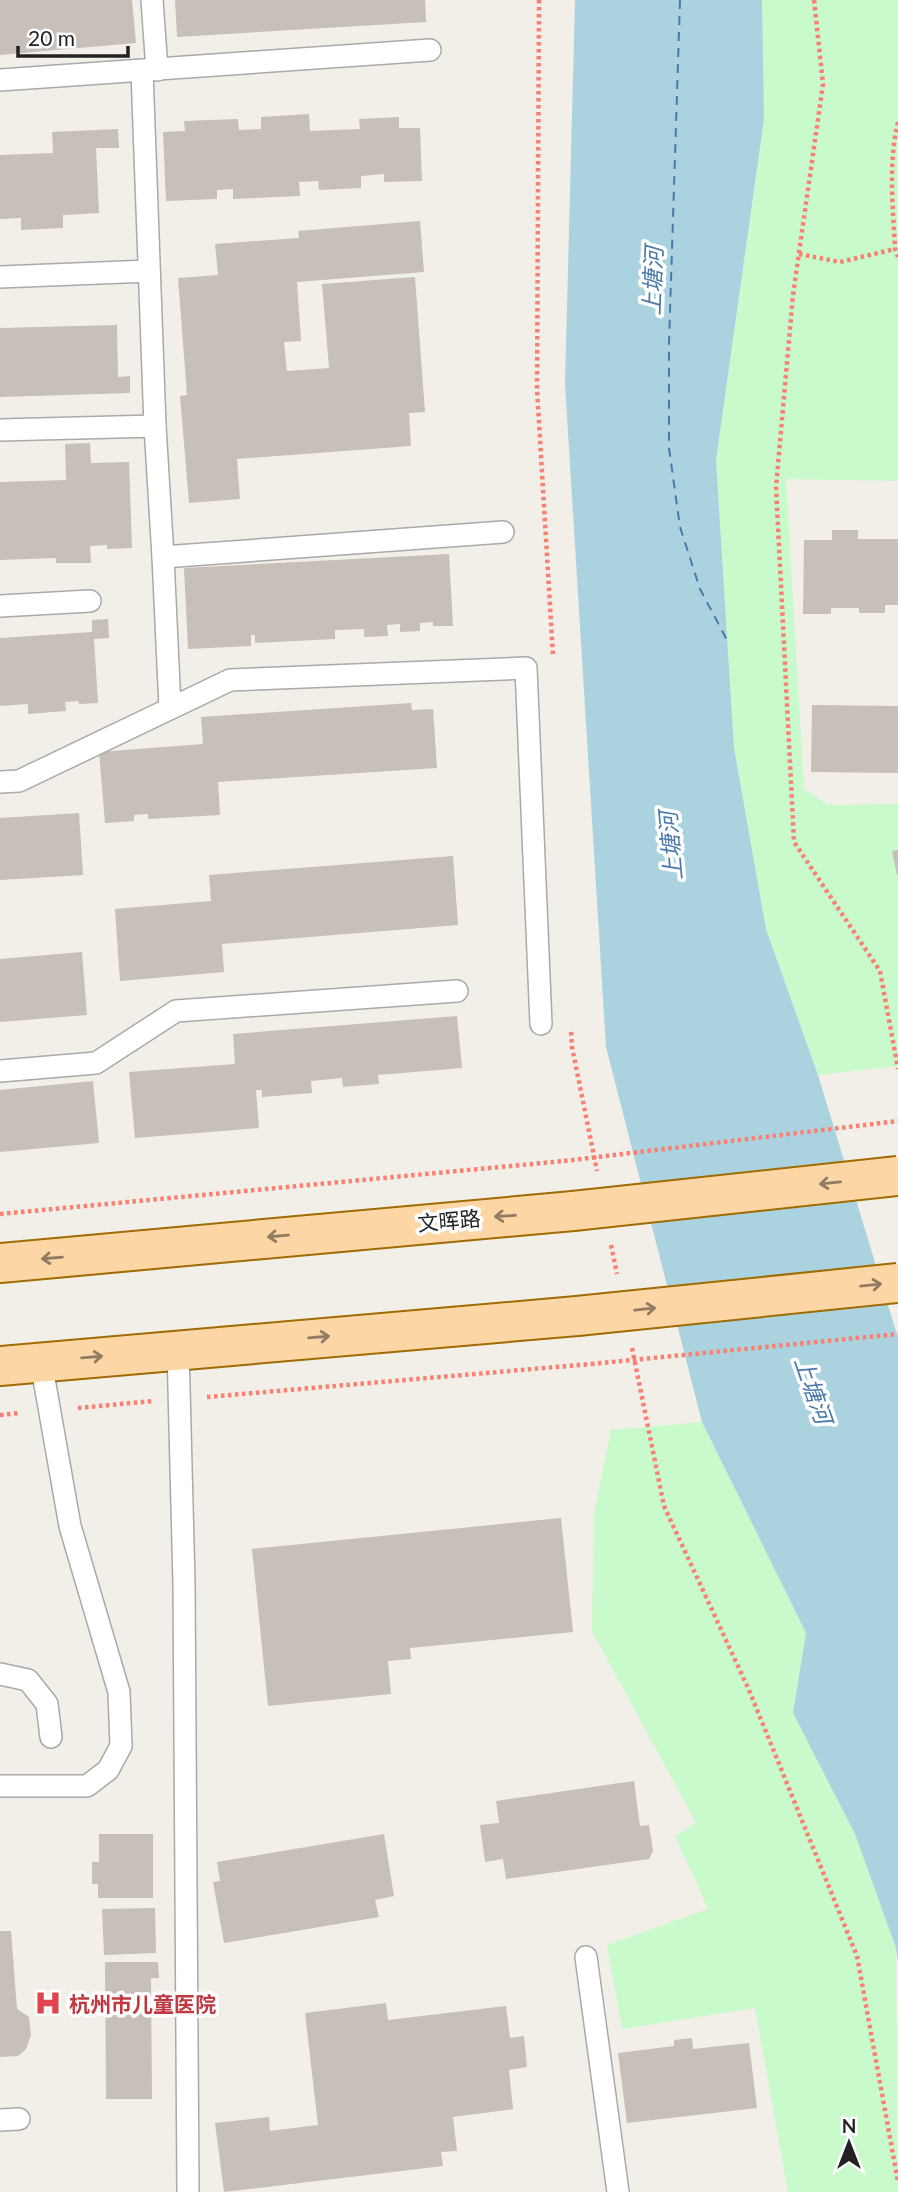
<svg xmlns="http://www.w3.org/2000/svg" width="898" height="2192" font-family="Lato,'Noto Sans SC',sans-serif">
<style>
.park{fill:#c8facc}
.water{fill:#aad3df}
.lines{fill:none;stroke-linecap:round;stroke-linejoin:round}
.ferry{stroke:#4a7aab;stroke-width:2;stroke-dasharray:9 7;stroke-linecap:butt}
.building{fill:#c7bfb8}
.lane-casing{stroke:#a9a9a9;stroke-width:24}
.primary-casing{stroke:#a06b00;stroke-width:42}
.path{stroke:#fa8072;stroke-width:4.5;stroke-dasharray:3.5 3.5;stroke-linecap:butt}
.lane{stroke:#fff;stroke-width:21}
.primary{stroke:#fcd6a4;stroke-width:38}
.primary-bridge-casing{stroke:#a06b00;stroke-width:42;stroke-linecap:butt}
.path-bridge{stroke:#fa8072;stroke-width:4.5;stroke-dasharray:3.5 3.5;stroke-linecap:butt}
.primary-bridge{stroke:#fcd6a4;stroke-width:38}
.oneway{stroke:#8f7c63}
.labels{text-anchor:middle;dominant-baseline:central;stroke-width:7;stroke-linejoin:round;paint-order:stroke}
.street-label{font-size:21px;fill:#222;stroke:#fff}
.health-label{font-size:21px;font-weight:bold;fill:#be3a42;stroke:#fff;text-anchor:start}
.water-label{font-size:23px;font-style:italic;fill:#4a7aab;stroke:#fff}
</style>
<rect width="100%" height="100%" fill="#f2efe9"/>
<g class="park">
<polygon points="762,0 898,0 898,481 786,479 804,789 828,805 898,804 898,1066 818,1075 766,929 734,748 716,460 764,119"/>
<polygon points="702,1422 806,1633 793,1713 855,1834 896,1948 898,2192 788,2192 755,2008 622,2029 607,1945 708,1909 675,1836 696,1823 592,1631 594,1513 611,1430"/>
</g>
<polygon class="water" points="575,0 762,0 764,119 716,460 734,748 766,929 818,1075 898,1338 898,1963 896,1948 855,1834 793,1713 806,1633 702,1422 606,1047 565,384"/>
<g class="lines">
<polyline class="ferry" points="680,0 669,343 669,448 680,527 700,589 727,640"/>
</g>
<g class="building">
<polygon points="0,0 132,0 136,43 0,55"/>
<polygon points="175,0 425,0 426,22 177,37"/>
<polygon points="309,114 310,131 360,129 359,119 399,117 399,128 420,128 422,181 384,182 384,174 361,176 361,188 319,190 318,181 299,182 300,196 233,199 233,189 217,190 217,199 166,201 163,132 185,131 184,121 238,119 239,130 261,129 261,117"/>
<polygon points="118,129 119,148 96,148 99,213 63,215 63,228 21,230 21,218 0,219 0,155 53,153 52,132"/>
<polygon points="420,221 424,272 297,282 301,341 284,342 287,371 329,368 322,284 415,277 425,412 409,413 411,446 237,459 240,499 189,503 180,396 187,395 178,278 218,275 215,244 299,238 298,231"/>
<polygon points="117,325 118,377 130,376 130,393 0,397 0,328"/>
<polygon points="90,443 91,463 129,462 132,548 107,549 107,545 90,546 91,563 56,563 56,558 0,560 0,482 66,480 65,444"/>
<polygon points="832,530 858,530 858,539 898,539 898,605 885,605 885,613 859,613 859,608 831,608 831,614 803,614 804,540 832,540"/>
<polygon points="449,554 453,626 433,626 433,622 420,623 420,631 400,632 400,624 387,625 388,636 364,637 364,629 335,630 335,639 255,643 255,635 251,635 251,646 188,649 184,568"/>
<polygon points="108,619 109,638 94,639 98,703 79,704 78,701 65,702 66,711 28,714 28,704 0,706 0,638 92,632 92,620"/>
<polygon points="411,703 412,710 433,709 437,768 218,782 220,815 148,819 148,814 134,815 134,821 105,823 99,752 203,744 201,717"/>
<polygon points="812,705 898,706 898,773 811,772"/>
<polygon points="79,813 83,875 0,880 0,818"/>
<polygon points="898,850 898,875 897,875 892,851"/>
<polygon points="453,856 458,925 222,944 224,972 120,981 115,909 211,901 209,875"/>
<polygon points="82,952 87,1015 0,1022 0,959"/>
<polygon points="457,1016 462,1068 378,1075 379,1084 343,1087 342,1078 311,1081 312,1093 262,1097 262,1090 256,1090 259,1128 135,1138 129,1072 235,1064 233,1034"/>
<polygon points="93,1081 99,1143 0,1152 0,1090"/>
<polygon points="561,1518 573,1632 410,1648 411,1659 388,1661 391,1694 268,1706 252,1549"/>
<polygon points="634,1781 640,1826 649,1825 653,1851 649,1859 506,1879 503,1859 485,1862 480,1825 499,1823 496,1801"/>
<polygon points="99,1834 153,1834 153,1898 98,1898 98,1884 92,1884 92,1862 99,1862"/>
<polygon points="384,1834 394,1896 375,1900 379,1917 224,1943 213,1882 220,1881 217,1862"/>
<polygon points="155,1908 156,1953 104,1955 102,1909"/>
<polygon points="0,1931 11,1931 17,2009 29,2017 31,2035 26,2049 18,2056 0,2057"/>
<polygon points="105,1962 158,1962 159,1978 151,1978 152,2099 106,2099"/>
<polygon points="386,2003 388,2020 506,2006 510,2038 524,2036 527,2067 509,2070 513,2109 453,2117 457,2151 441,2152 443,2166 224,2192 215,2123 269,2117 270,2131 318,2125 305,2013"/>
<polygon points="692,2038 693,2049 749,2043 757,2108 627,2123 618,2053 674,2046 674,2040"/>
</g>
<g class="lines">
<defs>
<g id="lane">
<polyline points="152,0 157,70"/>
<polyline points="142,71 155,426"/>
<polyline points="0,80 430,50"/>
<polyline points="0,277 149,271"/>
<polyline points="0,430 155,426 163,557 503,532"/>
<polyline points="163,557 170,708"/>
<polyline points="0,606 90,601"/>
<polyline points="0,782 19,781 230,680 526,668 541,1024"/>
<polyline points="0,1071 96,1063 176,1011 457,991"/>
<polyline points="178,1349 184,1583 188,2192"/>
<polyline points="0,1674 28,1680 47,1704 51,1737"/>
<polyline points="0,1786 87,1786 108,1770 121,1746 119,1692 70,1526 41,1362"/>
<polyline points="586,1957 618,2192"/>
<polyline points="0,2120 19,2119"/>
</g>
<g id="primary">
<polyline points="0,1263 573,1211"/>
<polyline points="0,1366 577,1316"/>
</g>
</defs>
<use href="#lane" class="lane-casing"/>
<use href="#primary" class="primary-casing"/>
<g class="path">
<polyline points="539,0 537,389 553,656"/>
<polyline points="814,0 823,84 793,295 776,487 794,842 880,971 898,1069"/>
<path d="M898 122C888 163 893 207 895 249L898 257"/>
<polyline points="799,254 840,262 895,249"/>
<polyline points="571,1032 572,1047 597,1171"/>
<polyline points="0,1214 564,1161"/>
<polyline points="611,1245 617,1274"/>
<polyline points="632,1348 664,1506 749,1690 857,1956 898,2182"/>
<polyline points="207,1397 591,1364"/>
<polyline points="78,1408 153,1401"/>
<polyline points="0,1415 20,1413"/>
</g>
<use href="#lane" class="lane"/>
<use href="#primary" class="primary"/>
<defs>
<g id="primary-bridge">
<polyline points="573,1211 898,1176"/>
<polyline points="577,1316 898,1283"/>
</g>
</defs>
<use href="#primary-bridge" class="primary-bridge-casing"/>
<g class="path-bridge">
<polyline points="564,1161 898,1121"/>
<polyline points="591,1364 898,1334"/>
</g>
<use href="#primary-bridge" class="primary-bridge"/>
</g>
<defs><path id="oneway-shaft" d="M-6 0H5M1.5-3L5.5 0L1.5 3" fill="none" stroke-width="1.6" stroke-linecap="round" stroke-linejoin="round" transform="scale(1.75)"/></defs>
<g class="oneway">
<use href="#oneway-shaft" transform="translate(830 1183) rotate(174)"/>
<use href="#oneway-shaft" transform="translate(505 1216) rotate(176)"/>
<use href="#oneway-shaft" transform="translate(278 1236) rotate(175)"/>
<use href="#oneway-shaft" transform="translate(52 1258) rotate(175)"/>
<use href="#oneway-shaft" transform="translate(871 1285) rotate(-6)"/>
<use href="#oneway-shaft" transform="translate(645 1309) rotate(-6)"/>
<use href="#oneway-shaft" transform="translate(319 1337) rotate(-5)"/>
<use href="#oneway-shaft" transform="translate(92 1357) rotate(-5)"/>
</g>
<defs>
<symbol id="hospital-bare" viewBox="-9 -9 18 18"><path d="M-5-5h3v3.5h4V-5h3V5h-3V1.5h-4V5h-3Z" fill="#e0444e" stroke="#fff" stroke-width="2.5" paint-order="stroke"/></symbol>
</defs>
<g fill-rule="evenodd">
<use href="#hospital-bare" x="29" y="1984" width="38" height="38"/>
</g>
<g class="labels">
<g class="street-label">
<text transform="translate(449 1220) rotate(-5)">文晖路</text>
</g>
<g class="health-label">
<text x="69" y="2003">杭州市儿童医院</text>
</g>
<g class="water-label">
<text transform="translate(652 281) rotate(-88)">上塘河</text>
<text transform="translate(670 846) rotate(-95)">上塘河</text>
<text transform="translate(814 1390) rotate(71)">上塘河</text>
</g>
</g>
<g transform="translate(849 2143)" stroke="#ffffff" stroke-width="5" paint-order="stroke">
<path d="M0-5L12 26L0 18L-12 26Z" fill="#222222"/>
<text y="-10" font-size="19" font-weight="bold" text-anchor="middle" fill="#222222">N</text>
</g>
<path d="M18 46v10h110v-10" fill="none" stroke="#222222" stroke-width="3.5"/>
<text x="28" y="46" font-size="21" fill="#222222" stroke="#ffffff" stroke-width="5" paint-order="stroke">20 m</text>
</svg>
